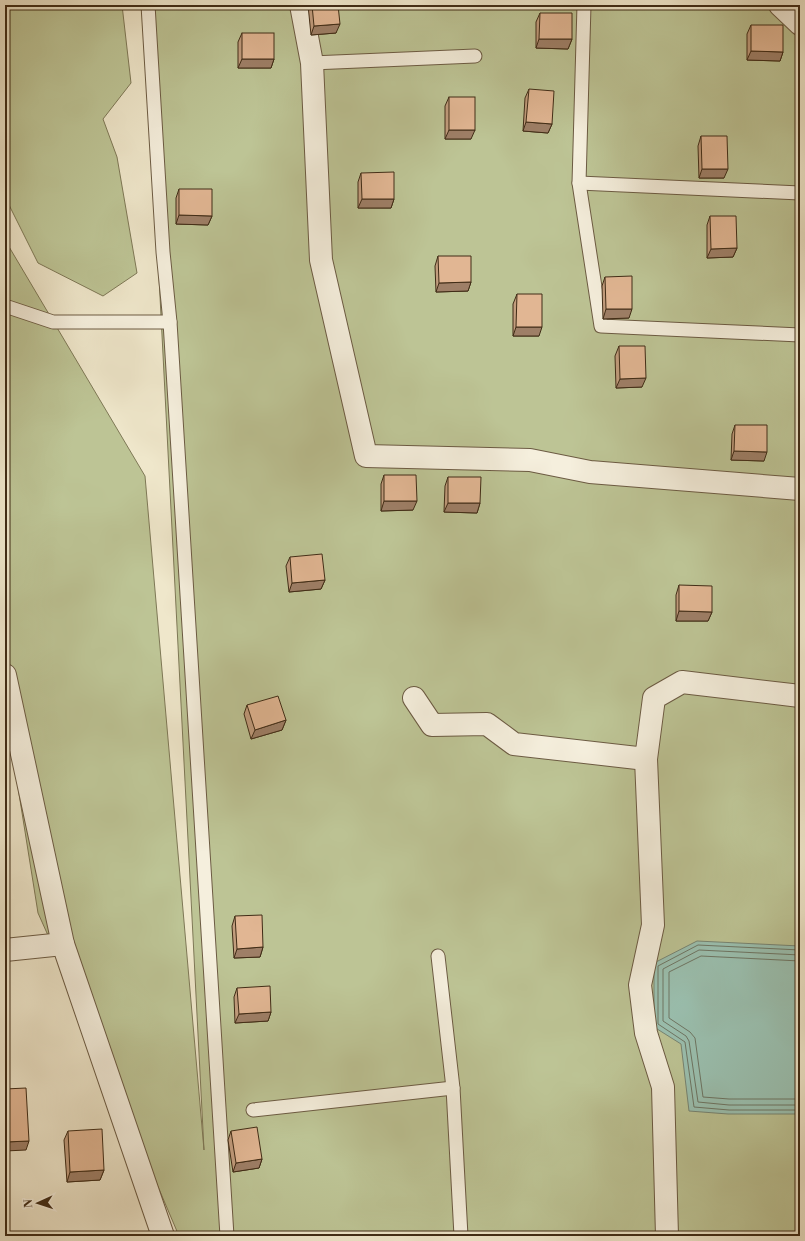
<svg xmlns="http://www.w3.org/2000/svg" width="805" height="1241" font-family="'Libre Bodoni',serif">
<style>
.green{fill:#bdc495;stroke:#7e7856}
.water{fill:#9bc1b1;stroke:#778573}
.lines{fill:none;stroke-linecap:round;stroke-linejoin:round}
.shore{stroke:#6e7664;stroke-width:1}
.lane-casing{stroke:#6c5b43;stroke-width:15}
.street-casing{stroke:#6c5b43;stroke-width:24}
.lane{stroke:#f5efdd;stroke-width:13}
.street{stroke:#f5efdd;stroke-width:22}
.wall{fill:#c29d7e;stroke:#402c16}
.shaded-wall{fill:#9e7f67;stroke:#402c16}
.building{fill:#e1b693;stroke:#402c16}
</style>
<rect width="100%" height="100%" fill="#efe7cb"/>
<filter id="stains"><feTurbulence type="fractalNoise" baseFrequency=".005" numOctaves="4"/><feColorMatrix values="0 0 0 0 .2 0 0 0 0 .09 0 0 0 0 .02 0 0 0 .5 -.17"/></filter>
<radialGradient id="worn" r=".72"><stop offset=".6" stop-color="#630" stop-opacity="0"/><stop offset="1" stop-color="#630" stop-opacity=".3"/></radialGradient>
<g class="green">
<polygon points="5,5 122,5 131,83 103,119 117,157 137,273 103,296 38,263 9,205 5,191"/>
<polygon points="145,5 800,5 800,1236 179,1236 110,1074 38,913 5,706 5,240 145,476 204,1150"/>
</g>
<polygon class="water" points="697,941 800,946 800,1114 728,1114 689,1111 681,1044 654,1027 654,963"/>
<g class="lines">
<g class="shore">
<polyline points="800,950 698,945 658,966 658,1024 685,1042 694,1107 729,1110 800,1110"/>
<polyline points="800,955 699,950 663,969 663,1021 686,1036 689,1041 698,1102 729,1105 800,1105"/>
<polyline points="800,961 701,956 669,972 669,1018 690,1032 695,1038 703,1097 729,1099 800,1099"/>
</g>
<defs>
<g id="lane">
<polyline points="148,5 163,252 170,322 227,1236"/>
<polyline points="584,5 579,183 601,326 800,335"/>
<polyline points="312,63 475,56"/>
<polyline points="579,183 800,193"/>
<polyline points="5,306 53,322 170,322"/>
<polyline points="438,956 453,1088 461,1236"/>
<polyline points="253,1110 453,1088"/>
</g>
<g id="street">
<polyline points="301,5 312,63 321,260 366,456 530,460 590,472 800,489"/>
<polyline points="780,5 800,24"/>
<polyline points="5,675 63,944 163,1236"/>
<polyline points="414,698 432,725 487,724 514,744 646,759 654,698 682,682 800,696"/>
<polyline points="646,759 653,925 640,985 646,1033 663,1087 667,1236"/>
<polyline points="5,950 63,944"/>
</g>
</defs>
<use href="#lane" class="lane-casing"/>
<use href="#street" class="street-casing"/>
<use href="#lane" class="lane"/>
<use href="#street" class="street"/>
</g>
<g class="wall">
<polygon points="308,5 338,5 336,33 311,35"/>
<polygon points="540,13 572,39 568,49 536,48 536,22"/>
<polygon points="751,25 783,52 780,61 747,60 747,34"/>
<polygon points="242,33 274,59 271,68 238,68 238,42"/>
<polygon points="529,89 552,124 548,133 523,131 525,98"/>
<polygon points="449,97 471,139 445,139 445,106"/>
<polygon points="701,136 724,178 699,178 698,146"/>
<polygon points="361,173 394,199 391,208 358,208 358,182"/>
<polygon points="179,189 212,216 208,225 176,224 176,198"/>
<polygon points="710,216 737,248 733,257 707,258 707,225"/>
<polygon points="438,256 471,282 468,291 436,292 435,266"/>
<polygon points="605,277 629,318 603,319 602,286"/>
<polygon points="517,294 539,336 513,336 513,304"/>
<polygon points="619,346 642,387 616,388 615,356"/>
<polygon points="735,425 764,461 731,460 732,434"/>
<polygon points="384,475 413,510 381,511 381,484"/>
<polygon points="448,477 480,503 477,513 444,512 445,486"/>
<polygon points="290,557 325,580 321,589 289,592 286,566"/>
<polygon points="679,585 712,612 708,621 676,621 676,595"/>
<polygon points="247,705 286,720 282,730 251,739 244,714"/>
<polygon points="235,916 263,947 260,957 234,958 232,926"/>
<polygon points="237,988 271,1012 268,1021 235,1023 234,997"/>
<polygon points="68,1131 104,1170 100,1180 67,1182 64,1140"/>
<polygon points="231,1131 262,1159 259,1168 233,1172 228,1140"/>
</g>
<g class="shaded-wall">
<polygon points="340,24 336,33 311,35 314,26"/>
<polygon points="539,39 572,39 568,49 536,48"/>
<polygon points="751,51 783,52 780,61 747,60"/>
<polygon points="242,59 274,59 271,68 238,68"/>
<polygon points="526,122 552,124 548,133 523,131"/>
<polygon points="449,130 475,130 471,139 445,139"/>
<polygon points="702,169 728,169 724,178 699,178"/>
<polygon points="362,199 394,199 391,208 358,208"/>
<polygon points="179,215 212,216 208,225 176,224"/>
<polygon points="737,248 733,257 707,258 711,249"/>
<polygon points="471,282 468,291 436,292 439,283"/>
<polygon points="606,309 632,309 629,318 603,319"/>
<polygon points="516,327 542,327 539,336 513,336"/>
<polygon points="646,378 642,387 616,388 620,379"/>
<polygon points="734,451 767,452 764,461 731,460"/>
<polygon points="384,501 417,501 413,510 381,511"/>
<polygon points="448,503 480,503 477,513 444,512"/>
<polygon points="325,580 321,589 289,592 292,583"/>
<polygon points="679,611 712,612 708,621 676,621"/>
<polygon points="286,720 282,730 251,739 255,730"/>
<polygon points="263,947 260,957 234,958 237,949"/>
<polygon points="271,1012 268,1021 235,1023 239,1014"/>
<polygon points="29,1141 26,1150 5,1151 5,1142"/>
<polygon points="262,1159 259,1168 233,1172 236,1163"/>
<polygon points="104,1170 100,1180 67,1182 70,1172"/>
</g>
<g class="building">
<polygon points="312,5 338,5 340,24 314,26"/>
<polygon points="540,13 572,13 572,39 539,39"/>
<polygon points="751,25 783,25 783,52 751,51"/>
<rect x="242" y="33" width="32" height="26"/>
<polygon points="529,89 554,91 552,124 526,122"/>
<rect x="449" y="97" width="26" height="33"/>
<polygon points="701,136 727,136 728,169 702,169"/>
<polygon points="394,172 394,199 362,199 361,173"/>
<polygon points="179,189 212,189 212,216 179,215"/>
<polygon points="710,216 736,216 737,248 711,249"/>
<polygon points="438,256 471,256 471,282 439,283"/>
<polygon points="632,276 632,309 606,309 605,277"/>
<polygon points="517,294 542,294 542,327 516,327"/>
<polygon points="619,346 645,346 646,378 620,379"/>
<polygon points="735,425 767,425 767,452 734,451"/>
<polygon points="384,475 416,475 417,501 384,501"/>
<polygon points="448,477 481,477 480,503 448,503"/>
<polygon points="322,554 325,580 292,583 290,557"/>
<polygon points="679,585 712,586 712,612 679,611"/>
<polygon points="278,696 286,720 255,730 247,705"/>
<polygon points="262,915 263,947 237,949 235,916"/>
<polygon points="270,986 271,1012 239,1014 237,988"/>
<polygon points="26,1088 29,1141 5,1142 5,1089"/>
<polygon points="257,1127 262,1159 236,1163 231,1131"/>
<polygon points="102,1129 104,1170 70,1172 68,1131"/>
</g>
<rect width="805" height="1241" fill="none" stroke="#efe7cb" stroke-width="20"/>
<rect x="6" y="6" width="793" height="1229" fill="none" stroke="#402c16" stroke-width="2"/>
<rect x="10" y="10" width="785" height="1221" fill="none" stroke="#402c16"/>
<g transform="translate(38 1203) rotate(267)" stroke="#f5efdd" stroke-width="3" paint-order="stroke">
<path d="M0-3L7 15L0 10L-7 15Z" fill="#402c16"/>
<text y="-6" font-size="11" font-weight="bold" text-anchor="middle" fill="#402c16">N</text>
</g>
<rect width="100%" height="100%" filter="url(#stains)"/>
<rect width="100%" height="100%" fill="url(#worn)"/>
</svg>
